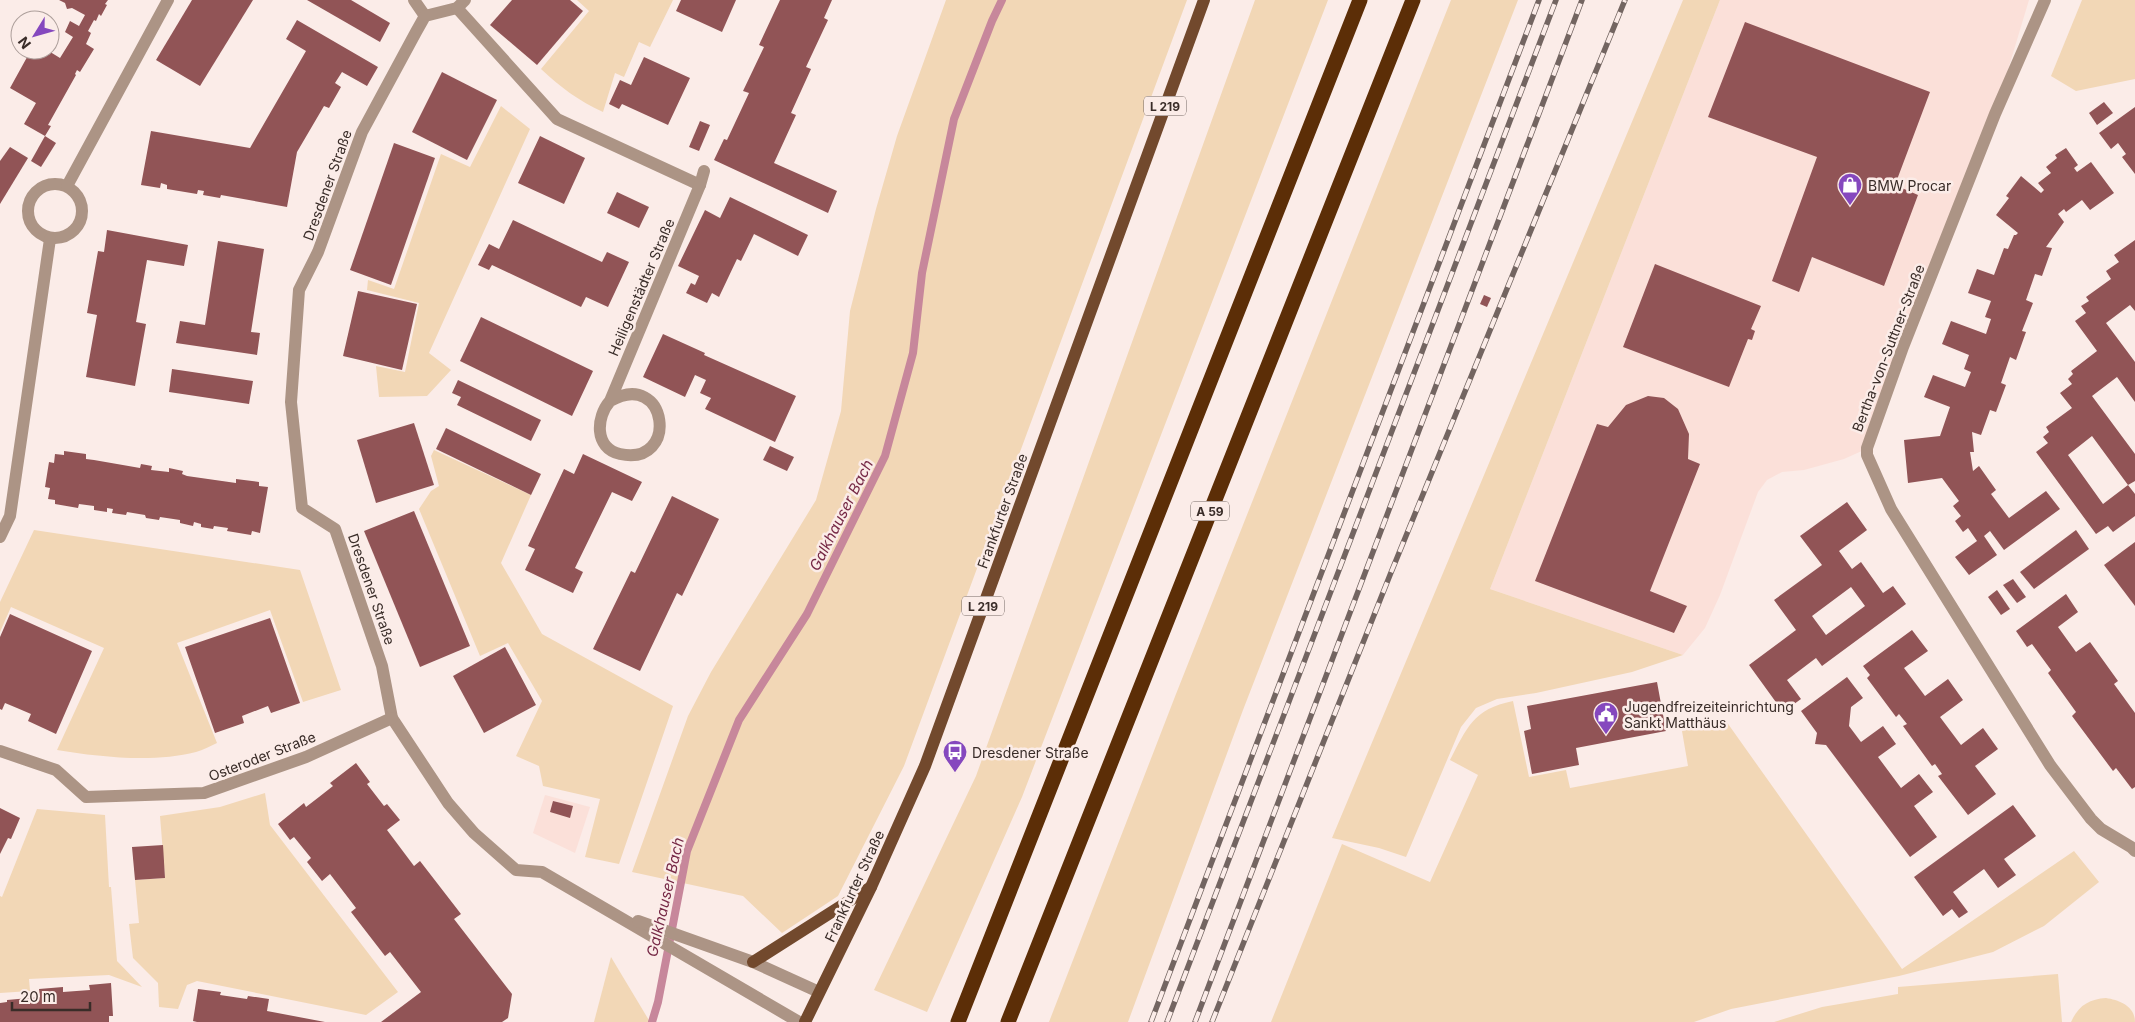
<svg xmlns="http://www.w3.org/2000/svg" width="2135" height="1022" font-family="Inter,sans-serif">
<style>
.built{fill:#fbe0d9}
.green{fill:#f2d7b6}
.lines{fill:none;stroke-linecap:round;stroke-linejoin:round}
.stream{stroke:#c7879b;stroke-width:8}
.building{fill:#915456;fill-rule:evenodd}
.street{stroke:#ac9485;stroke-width:12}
.primary{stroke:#72492d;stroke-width:12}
.highway{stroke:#5c2e07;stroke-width:15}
.rail-casing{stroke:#736561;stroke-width:5.5}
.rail{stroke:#fbece8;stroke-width:4;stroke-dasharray:11;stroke-linecap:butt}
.labels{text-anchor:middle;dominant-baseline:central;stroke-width:5;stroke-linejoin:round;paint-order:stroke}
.shield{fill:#fbece8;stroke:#736662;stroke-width:1}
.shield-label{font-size:12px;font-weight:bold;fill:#392c28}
.street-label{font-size:14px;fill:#392c28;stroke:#fbece8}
.poi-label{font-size:14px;fill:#392c28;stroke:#fbece8;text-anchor:start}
.water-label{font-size:15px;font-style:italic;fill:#762946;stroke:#fbece8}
</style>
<rect width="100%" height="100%" fill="#fbece8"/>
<g class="built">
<polygon points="1720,0 2029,0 2007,73 1864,450 1844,459 1804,470 1782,472 1767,480 1758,492 1720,595 1705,628 1683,655 1490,589"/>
<polygon points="545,795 590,807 575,853 533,833"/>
</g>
<g class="green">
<path d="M577 0H673L650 47 639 42 624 77 615 73 603 112C579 101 560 87 541 69L589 11Z"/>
<polygon points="946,0 1187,0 904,766 838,896 782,933 743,896 632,872 688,716 711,672 816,500 841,411 850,311 876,209 897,136"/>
<polygon points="1255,0 1328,0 1022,797 927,1012 874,990 976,776"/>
<polygon points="1451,0 1518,0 1243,710 1128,1022 1049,1022 1176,694"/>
<polygon points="1683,0 1720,0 1490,589 1683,655 1632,672 1536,693 1497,699 1476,708 1461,727 1406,857 1379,848 1332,838"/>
<polygon points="2082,0 2135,0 2135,79 2076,91 2051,76"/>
<polygon points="501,106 530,129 429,353 451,370 427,396 379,397 376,366 405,372 419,303 367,290 368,280 394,289 441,154 470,167"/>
<polygon points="434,450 531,495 501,563 542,634 673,706 619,864 585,857 600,799 543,786 539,766 516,756 542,701 508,643 480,656 419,509 431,491 439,486 431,456"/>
<path d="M34 530 300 570 341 690 303 702 270 610 177 643 217 743C210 746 203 750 196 752 154 763 99 757 57 750L104 648 11 607 0 632V602Z"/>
<path d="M1513 701 1529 777 1566 770 1570 788 1688 766 1682 731 1726 721 1902 969 2074 851 2099 882 2044 926 1993 952 1899 976 1731 1009 1694 1022H1271L1342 844 1430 882 1478 775 1450 760C1467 728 1473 709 1513 701Z"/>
<polygon points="265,793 270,825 398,992 366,1015 197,981 187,985 178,1009 159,1007 158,983 133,958 129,924 139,923 135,880 165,878 160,816 220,807"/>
<polygon points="37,809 105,815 109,887 111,887 117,961 142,987 109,975 29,979 30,991 0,993 0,896 2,897"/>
<polygon points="611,957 650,1022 594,1022"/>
<polygon points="2058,974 2062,1022 1774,1022 1822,1007 1898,994 1898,987"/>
<path d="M2106 998C2119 1000 2135 1006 2135 1022H2071C2078 1006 2089 999 2106 998Z"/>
</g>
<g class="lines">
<polyline class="stream" points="652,1022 658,1002 687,851 739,720 807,614 885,456 913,353 922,273 954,119 992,21 1002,0"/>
</g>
<g class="building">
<polygon points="59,0 108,0 105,4 107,5 101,16 99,14 96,21 94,20 88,31 91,33 86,44 94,49 80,72 77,70 75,74 76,75 48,125 51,126 45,136 24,124 36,103 10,88 31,50 47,50 60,58 73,37 65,32 70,21 79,26 85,15 72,8 67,9 65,3"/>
<polygon points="192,0 253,0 200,86 156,60"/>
<polygon points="307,0 351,0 390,23 380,42"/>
<polygon points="512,0 570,0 583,11 537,65 490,25"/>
<polygon points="681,0 736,0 722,32 676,11"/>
<polygon points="780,0 832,0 824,18 828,20 806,67 811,69 791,113 796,115 774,163 837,191 828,213 714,160 724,139 727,140 749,93 743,91 764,47 759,45"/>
<polygon points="297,20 378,67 367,86 342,72 335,83 341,87 329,108 324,106 297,152 287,207 221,195 220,198 203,195 204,191 198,190 197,194 167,189 167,185 161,183 160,188 141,185 151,131 250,148 306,51 286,39"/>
<polygon points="1745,22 1930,92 1895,185 1918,195 1884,286 1812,257 1799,292 1772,281 1817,157 1708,117"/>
<polygon points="644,57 690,78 668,125 622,104 619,109 609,104 620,80 631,85"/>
<polygon points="442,72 497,100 467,160 412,132"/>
<polygon points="2104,102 2113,113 2097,125 2089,113"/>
<polygon points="2135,107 2135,174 2122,157 2126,154 2118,143 2111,149 2099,133"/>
<polygon points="700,121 710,125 699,151 689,147"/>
<polygon points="45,136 56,143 41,167 31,161"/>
<polygon points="540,136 585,158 564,204 518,183"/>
<polygon points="394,143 435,158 391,285 350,270"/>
<polygon points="10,147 28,158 0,204 0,161"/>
<polygon points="2066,148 2078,165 2074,168 2077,172 2091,162 2114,193 2090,210 2082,200 2066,212 2064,209 2058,214 2064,222 2046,247 2052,248 2042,276 2035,274 2026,300 2033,303 2022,331 2026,332 2016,360 2010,357 2001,383 2006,385 1996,412 1990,410 1981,435 1972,432 1974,452 1970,452 1973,471 1979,466 1996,490 1991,494 2009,518 2046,491 2060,509 2004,550 1990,531 1984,536 1997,555 1969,575 1955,557 1977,541 1968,528 1963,532 1955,521 1961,516 1953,506 1959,501 1942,478 1908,483 1904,440 1940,436 1950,407 1924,397 1933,375 1965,387 1971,372 1964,369 1969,355 1942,344 1951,321 1986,334 1991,319 1985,317 1991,301 1968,293 1977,269 1994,275 2004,248 2008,249 2014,235 2016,235 2018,233 1996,215 2009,198 2006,196 2021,176 2041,193 2044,190 2038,183 2051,173 2046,167 2057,158 2055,155"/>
<polygon points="617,192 649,207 639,228 607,213"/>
<polygon points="730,197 808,235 798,256 754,234 741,261 737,259 719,297 712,293 707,303 686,293 691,283 695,285 699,276 678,266 705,210 720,218"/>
<polygon points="513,220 602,262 607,252 629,262 608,307 586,297 581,307 492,265 489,270 478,265 489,244 499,249"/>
<polygon points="107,230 188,245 184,266 147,260 136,322 146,324 135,386 86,377 97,315 87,313 98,251 104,252"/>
<polygon points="2135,240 2135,311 2130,305 2106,323 2135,362 2135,402 2117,377 2092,396 2135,454 2135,481 2128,485 2092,436 2068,455 2103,504 2128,485 2135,494 2135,516 2113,532 2108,526 2096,534 2036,452 2048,443 2043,437 2049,432 2046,427 2072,408 2060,393 2072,384 2068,379 2073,374 2071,371 2097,351 2075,321 2086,313 2081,306 2089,301 2086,297 2111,279 2106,271 2119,262 2114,255"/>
<polygon points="218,241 264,249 251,332 260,333 257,355 176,343 180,321 205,325"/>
<polygon points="1655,264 1761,306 1751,329 1755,331 1752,340 1748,339 1729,387 1623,347"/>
<polygon points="358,291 417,304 402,370 343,356"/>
<polygon points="1484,295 1491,298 1487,307 1480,304"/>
<polygon points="481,317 593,371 572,416 460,361"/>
<polygon points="663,334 705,353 704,355 796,396 775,442 705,409 711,398 700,393 706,380 695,375 685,397 643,377"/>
<polygon points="172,369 253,381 249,404 169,392"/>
<polygon points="458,380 541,420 531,441 457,405 461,397 452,393"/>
<polygon points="1648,396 1664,398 1678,409 1689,434 1688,459 1700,464 1650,591 1687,606 1674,633 1535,581 1597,424 1608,427 1626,405"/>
<polygon points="414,423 434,485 376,503 357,440"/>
<polygon points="446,428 541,474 531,495 436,449"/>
<polygon points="770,446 794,457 787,471 763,460"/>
<polygon points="64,451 86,454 86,459 94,460 140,468 141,464 152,466 151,470 169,472 169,468 183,471 182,474 187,476 236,483 236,479 259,482 259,486 268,487 260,533 252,531 251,535 227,531 228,528 214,526 213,529 201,527 201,524 194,522 193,526 180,523 180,520 160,517 159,520 146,518 145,515 127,512 126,515 112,513 113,509 107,508 107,512 94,510 94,506 79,504 78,508 55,504 55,500 48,499 50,488 45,487 49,462 54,463 55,454 64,455"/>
<polygon points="583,454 642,482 632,501 612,492 575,568 583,572 573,593 525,570 535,549 528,546 564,469 574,474"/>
<polygon points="672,496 719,519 682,596 677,593 640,671 593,649 631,571 635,573"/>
<path d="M1847 502 1867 530 1839 551 1852 569 1861 562 1883 593 1893 586 1906 604 1822 666 1816 658 1787 680 1801 699 1783 712 1749 665 1796 630 1774 600 1822 565 1800 536ZM1851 587 1865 606 1826 635 1812 616Z"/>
<polygon points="414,511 470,646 420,667 364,531"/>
<polygon points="2076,530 2089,549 2034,589 2020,572"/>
<polygon points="2135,542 2135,606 2104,565"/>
<polygon points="2013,579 2026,597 2017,603 2003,585"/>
<polygon points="1997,590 2010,609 2001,615 1988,597"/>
<polygon points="2066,594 2078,612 2058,627 2076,652 2090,642 2118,681 2114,684 2135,713 2135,787 2132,789 2116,768 2113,771 2072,716 2076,712 2048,673 2051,670 2032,644 2027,647 2016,631"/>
<polygon points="10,614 92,651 56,734 28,721 31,714 17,708 5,703 2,710 0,709 0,637"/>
<polygon points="270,618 300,703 271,713 268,706 242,716 244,723 215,733 185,647"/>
<polygon points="1912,630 1928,651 1904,668 1925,696 1948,679 1963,700 1940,717 1961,745 1983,728 1998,749 1975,766 1996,794 1968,815 1938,776 1942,774 1935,764 1932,766 1903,726 1907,724 1899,714 1896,717 1867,678 1870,675 1863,666"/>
<polygon points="505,647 536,705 484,733 453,676"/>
<polygon points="1847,677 1863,698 1851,707 1849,726 1861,742 1883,726 1896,744 1878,757 1901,788 1919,774 1933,792 1914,806 1937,837 1910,857 1826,745 1815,744 1817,733 1801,711"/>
<polygon points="1657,682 1666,731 1576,748 1579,765 1532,774 1524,731 1531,729 1527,706"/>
<polygon points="356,763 370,782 367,784 384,806 387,804 400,820 387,830 414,866 420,861 461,914 454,919 512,994 508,1018 502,1022 381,1022 421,992 390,952 385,956 351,912 356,908 330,874 322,881 307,862 311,858 294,837 290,840 278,824 304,803 306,807 319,797 333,786 330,783"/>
<polygon points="553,801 573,806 570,818 550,812"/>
<polygon points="2013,805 2036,836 2004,859 2016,875 1998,888 1984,869 1953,892 1968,912 1959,918 1952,909 1943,916 1914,877"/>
<polygon points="0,808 20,818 11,839 8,838 0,854"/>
<polygon points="163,845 165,878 135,880 132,847"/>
<polygon points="111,983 113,1016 109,1016 109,1022 0,1022 0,1003 7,1002 7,1000 40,997 39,989 63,987 63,992 90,990 89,985"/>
<polygon points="198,989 221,992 220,995 247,999 248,996 269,999 267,1011 325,1022 197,1022 193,1021"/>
</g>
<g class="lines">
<g class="street">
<polyline points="414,0 425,16"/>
<polyline points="465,0 457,8 425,16 416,32 362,132 318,252 299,290 291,402 302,508 335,529 382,666 392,718 448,803 474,833 516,870 542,872 799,1022"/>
<polyline points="2045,0 1995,114 1903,347 1867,448 1867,455 1891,509 2050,765 2091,819 2101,829 2131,847 2135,851"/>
<polyline points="457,8 557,119 700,185"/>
<circle cx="55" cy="211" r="27"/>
<polyline points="67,186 168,0"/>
<path d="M610 401C668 368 680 467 620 454 594 448 596 417 610 401L700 185 704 171"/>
<polyline points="0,537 10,516 50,239"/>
<polyline points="0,751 56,770 86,797 204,793 306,757 392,718"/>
<polyline points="638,921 753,962 819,992"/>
</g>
<g class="primary">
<polyline points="753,962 871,887"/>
<polyline points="805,1022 871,887 925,766 1204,0"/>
</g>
<g class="highway">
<polyline points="958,1022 1360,0"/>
<polyline points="1008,1022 1413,0"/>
</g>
<defs>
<g id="rail">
<polyline points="1151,1022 1539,0"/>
<polyline points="1167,1022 1556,0"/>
<polyline points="1195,1022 1582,0"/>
<polyline points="1212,1022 1390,575 1625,0"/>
</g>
</defs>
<use href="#rail" class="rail-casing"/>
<use href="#rail" class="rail"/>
</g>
<defs>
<symbol id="shop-pin" viewBox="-11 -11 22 30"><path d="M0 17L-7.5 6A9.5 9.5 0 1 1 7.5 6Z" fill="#8548be" stroke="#fbece8"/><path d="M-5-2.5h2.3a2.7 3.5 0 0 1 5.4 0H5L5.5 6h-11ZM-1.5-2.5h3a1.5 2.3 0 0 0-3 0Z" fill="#fff"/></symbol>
<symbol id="civic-pin" viewBox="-11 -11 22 30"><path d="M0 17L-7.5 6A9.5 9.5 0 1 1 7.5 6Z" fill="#8548be" stroke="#fbece8"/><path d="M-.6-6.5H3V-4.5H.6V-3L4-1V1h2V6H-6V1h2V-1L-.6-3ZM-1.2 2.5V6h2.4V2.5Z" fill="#fff"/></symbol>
<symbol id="bus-pin" viewBox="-11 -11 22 30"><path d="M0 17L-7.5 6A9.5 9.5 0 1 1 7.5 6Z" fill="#8548be" stroke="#fbece8"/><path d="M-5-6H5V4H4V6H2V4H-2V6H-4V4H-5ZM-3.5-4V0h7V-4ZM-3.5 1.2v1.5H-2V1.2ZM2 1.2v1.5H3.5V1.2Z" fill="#fff"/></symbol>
</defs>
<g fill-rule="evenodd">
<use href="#shop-pin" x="1836" y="171" width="28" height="38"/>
<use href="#civic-pin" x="1592" y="700" width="28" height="38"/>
<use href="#bus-pin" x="941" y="738" width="28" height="38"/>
</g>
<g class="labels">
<g class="shield">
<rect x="1144" y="96.5" width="42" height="19" rx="4"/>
<rect x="1191" y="501.5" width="38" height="19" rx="4"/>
<rect x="962" y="596.5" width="42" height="19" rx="4"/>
</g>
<g class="shield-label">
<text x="1165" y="106">L 219</text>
<text x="1210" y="511">A 59</text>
<text x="983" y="606">L 219</text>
</g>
<g class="street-label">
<text transform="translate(327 185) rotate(-70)">Dresdener Straße</text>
<text transform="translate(641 287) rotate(-67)">Heiligenstädter Straße</text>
<text transform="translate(1888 348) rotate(-69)">Bertha-von-Suttner-Straße</text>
<text transform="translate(1002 511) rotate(-70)">Frankfurter Straße</text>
<text transform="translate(372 589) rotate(71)">Dresdener Straße</text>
<text transform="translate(262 756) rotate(-21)">Osteroder Straße</text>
<text transform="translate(854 886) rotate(-65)">Frankfurter Straße</text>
</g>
<g class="poi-label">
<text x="1868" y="185">BMW Procar</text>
<text x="1624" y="706">Jugendfreizeiteinrichtung<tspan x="1624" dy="16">Sankt Matthäus</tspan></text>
<text x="972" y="752">Dresdener Straße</text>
</g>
<g class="water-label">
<text transform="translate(841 515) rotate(-63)">Galkhauser Bach</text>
<text transform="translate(665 897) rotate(-77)">Galkhauser Bach</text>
</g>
</g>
<g transform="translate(35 35) rotate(233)"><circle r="24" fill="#fbece8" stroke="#ad9f9b"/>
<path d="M0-4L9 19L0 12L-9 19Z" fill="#8548be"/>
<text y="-8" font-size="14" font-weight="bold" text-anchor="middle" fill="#392c28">N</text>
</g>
<path d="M12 1002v8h78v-8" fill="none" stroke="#392c28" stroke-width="2.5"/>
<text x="20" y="1002" font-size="15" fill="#392c28" stroke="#fbece8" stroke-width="4" paint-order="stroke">20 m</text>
</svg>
